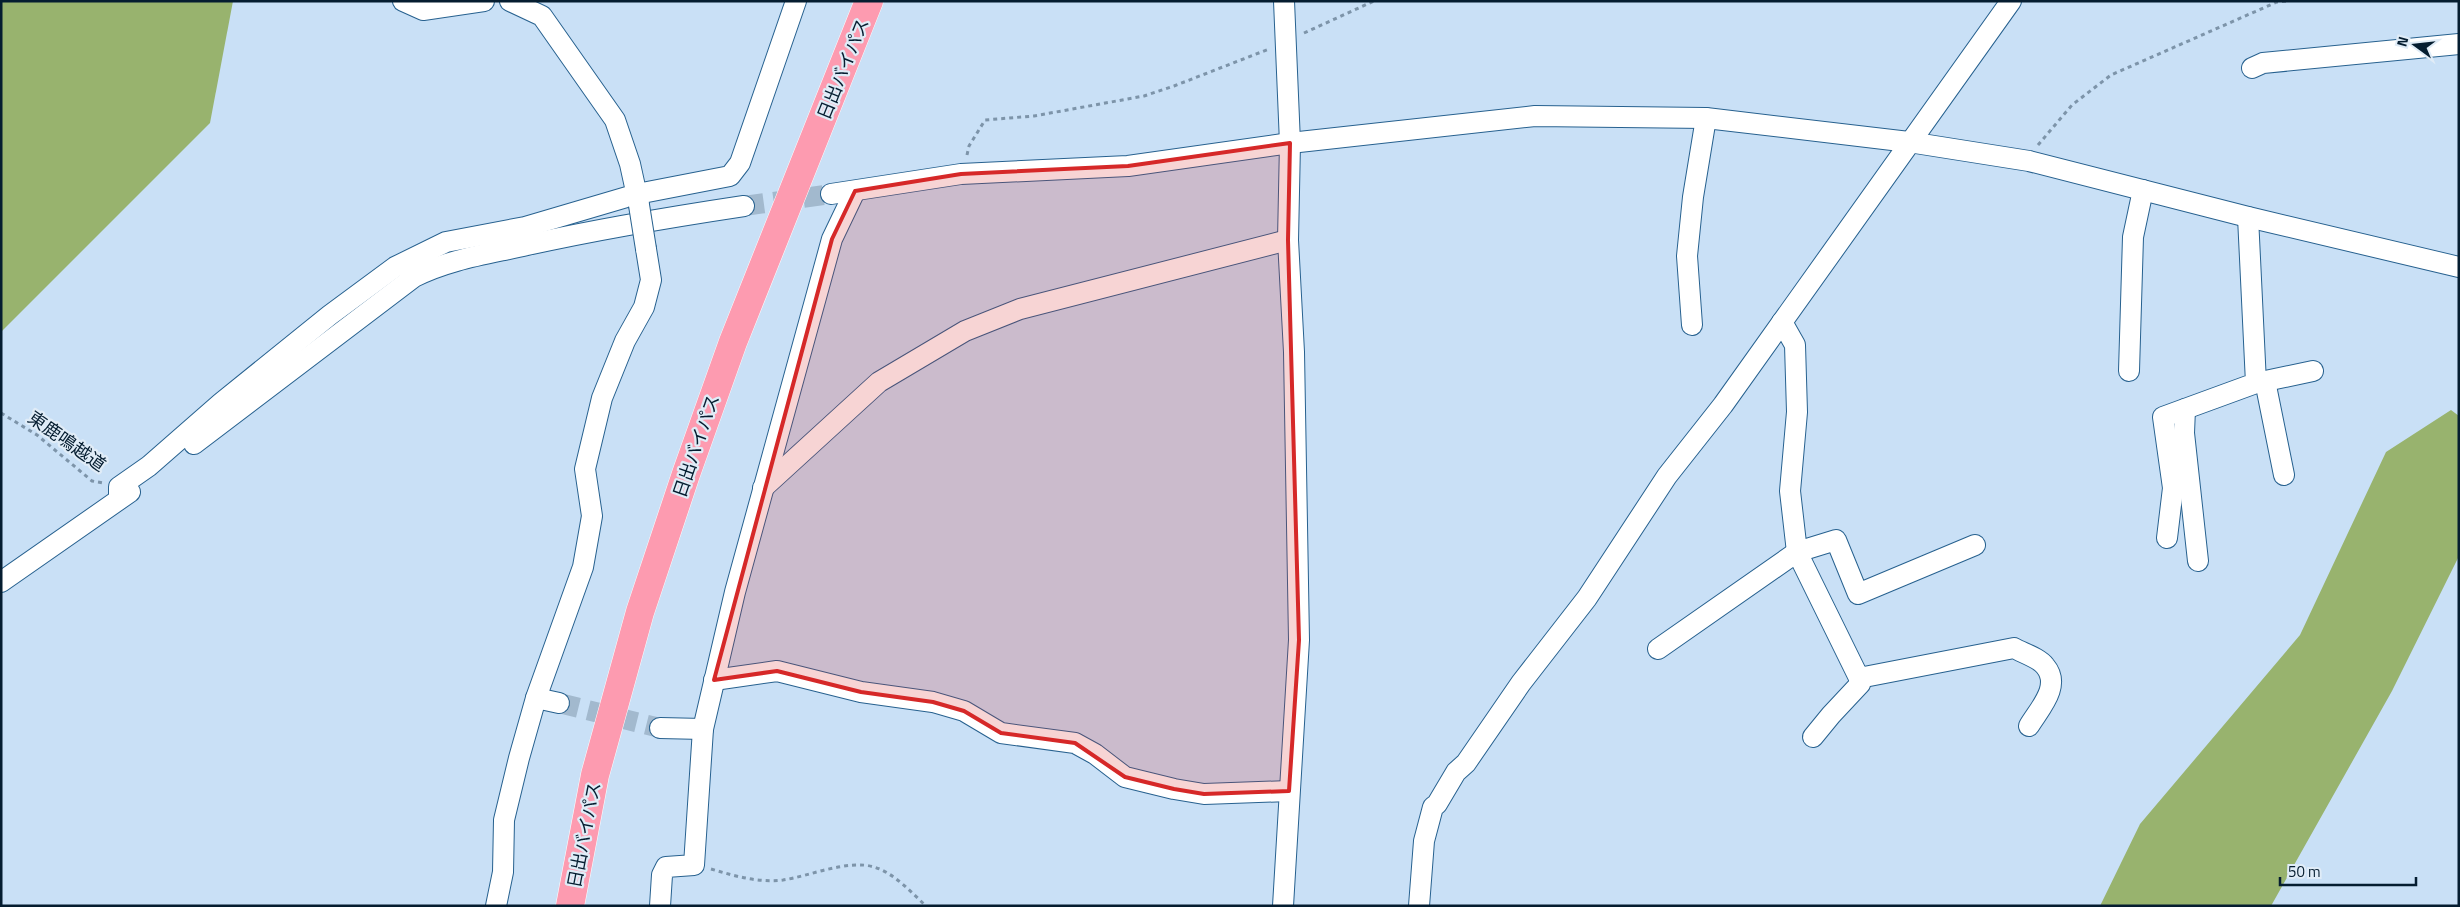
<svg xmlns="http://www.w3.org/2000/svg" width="2460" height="907" font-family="'Titillium Web','Noto Sans JP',sans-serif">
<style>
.forest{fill:#98b36e}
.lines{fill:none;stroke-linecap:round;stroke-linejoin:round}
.minor-tunnel{stroke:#a2b9ce;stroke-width:20;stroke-dasharray:20 10;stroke-linecap:butt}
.minor-casing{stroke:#27618f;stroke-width:22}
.highway-casing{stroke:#fff;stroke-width:29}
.path{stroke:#7d94a9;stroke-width:3;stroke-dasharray:4 4;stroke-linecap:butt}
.minor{stroke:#fff;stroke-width:20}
.highway{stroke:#fd9bb0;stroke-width:28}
.minor-bridge-casing{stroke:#27618f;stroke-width:22;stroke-linecap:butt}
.minor-bridge{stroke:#fff;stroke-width:20}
.marked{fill:#d62828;fill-opacity:0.2;stroke:#d62828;stroke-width:4;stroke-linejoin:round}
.labels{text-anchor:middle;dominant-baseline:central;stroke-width:4.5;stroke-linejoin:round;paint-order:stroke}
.street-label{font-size:18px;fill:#051d30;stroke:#e0ecf7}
</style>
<rect width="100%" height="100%" fill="#c9e0f6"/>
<g class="forest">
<polygon points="1,1 233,1 210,123 1,332"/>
<polygon points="2451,410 2459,416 2459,556 2392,691 2271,906 2100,906 2140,824 2300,635 2386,452"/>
</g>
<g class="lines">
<g class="minor-tunnel">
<polyline points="744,206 831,194"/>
<polyline points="559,703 660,728"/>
</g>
<defs>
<g id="minor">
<polyline points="403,1 423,10 484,1"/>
<polyline points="510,1 542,16 615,120 630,164 639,205"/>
<polyline points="2252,68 2263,63 2459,44"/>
<polyline points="831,194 961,174 1128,166 1290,143 1535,116 1706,118 1909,142 2029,161 2248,217 2459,267"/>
<polyline points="1782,322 1795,345 1797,412 1790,491 1797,552 1836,540 1858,594 1975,545"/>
<polyline points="1692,325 1687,256 1693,197 1706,118"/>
<polyline points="2129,371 2133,237 2143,190"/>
<polyline points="2265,381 2284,475"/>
<polyline points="2256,383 2313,371"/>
<polyline points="2185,409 2184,433 2198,561"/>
<path d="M194 444 414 277C450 259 488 254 527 245 599 229 671 217 744 206"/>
<polyline points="763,488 879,382 965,331 1020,309 1288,240"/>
<polyline points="119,499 119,487 149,466 221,403 330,315 395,267 446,242 525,227 637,194 730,176 740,163 796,1"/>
<polyline points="2167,538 2173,488 2163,417 2256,383 2248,217"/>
<polyline points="1,582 130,492"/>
<path d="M1658 649 1797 552 1859 678 2014 648C2023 653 2039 658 2045 666 2062 686 2039 709 2029 726"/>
<polyline points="714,680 777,671 861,692 933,702 964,711 1001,733 1075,743 1095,754 1125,777 1174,789 1204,794 1289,791"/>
<polyline points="536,698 559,703"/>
<polyline points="660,728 703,729"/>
<polyline points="1813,737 1831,715 1860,684 1859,678"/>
<polyline points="496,906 503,872 504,820 519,758 536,698 583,567 592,516 585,469 602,398 625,341 644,307 651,280 646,249"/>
<polyline points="660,906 662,875 666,867 694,865 703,729 735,592 832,239 855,191"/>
<polyline points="1283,906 1299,640 1294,352 1288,240 1290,143 1284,1"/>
<polyline points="1419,906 1424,841 1433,807 1437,804 1456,772 1466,763 1521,683 1587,598 1667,476 1723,405 2011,1"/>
</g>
<polyline id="highway" points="570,906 595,775 640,612 686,474 733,342 869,1"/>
</defs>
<use href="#minor" class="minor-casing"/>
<use href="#highway" class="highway-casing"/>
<g class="path">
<polyline points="1304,33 1374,1"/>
<polyline points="2038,145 2072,105 2111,75 2277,2 2289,1"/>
<polyline points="967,155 969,146 985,120 1034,116 1144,96 1174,86 1269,49"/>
<polyline points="1,413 37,435 92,481 103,483"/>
<path d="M711 869C735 876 758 883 783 880 810 876 848 859 874 867 894 873 911 892 926 906"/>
</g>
<use href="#minor" class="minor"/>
<use href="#highway" class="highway"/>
<defs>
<polyline id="minor-bridge" points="639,205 646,249"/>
</defs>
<use href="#minor-bridge" class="minor-bridge-casing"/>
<use href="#minor-bridge" class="minor-bridge"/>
</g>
<path class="marked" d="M1290 143 1288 240 1299 640 1289 791 1204 794 1174 789 1125 777 1075 743 1001 733 964 711 933 702 861 692 777 671 714 680 832 239 855 191 961 174 1128 166Z"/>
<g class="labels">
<g class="street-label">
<text transform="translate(843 69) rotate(-68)">日出バイパス</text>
<text transform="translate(67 441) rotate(35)">東鹿鳴越道</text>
<text transform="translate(696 446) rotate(-71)">日出バイパス</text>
<text transform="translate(584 835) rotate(-79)">日出バイパス</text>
</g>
</g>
<rect width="2460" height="907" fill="none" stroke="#051d30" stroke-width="5"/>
<g transform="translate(2415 45) rotate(285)" stroke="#e0ecf7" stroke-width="4" paint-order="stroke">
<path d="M0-4L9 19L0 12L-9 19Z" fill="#051d30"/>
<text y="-8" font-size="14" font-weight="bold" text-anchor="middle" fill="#051d30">N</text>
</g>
<path d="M2280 877v8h136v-8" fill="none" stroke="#051d30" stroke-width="2.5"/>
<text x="2288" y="877" font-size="15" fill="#051d30" stroke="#e0ecf7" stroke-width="4" paint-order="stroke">50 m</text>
</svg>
